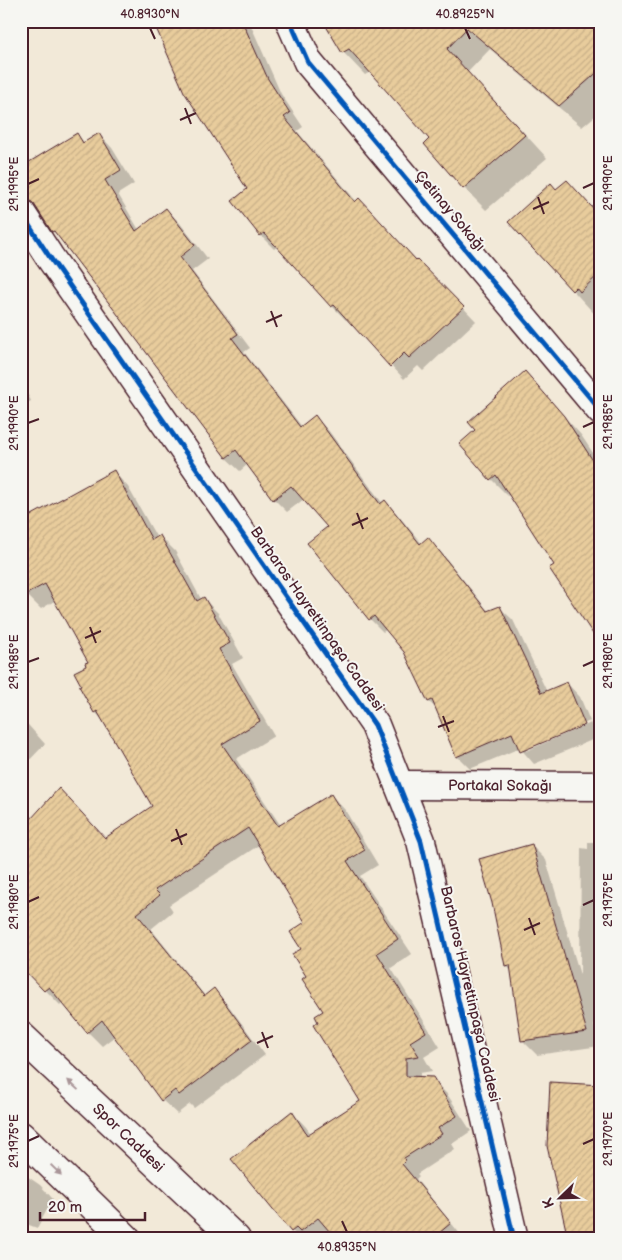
<svg xmlns="http://www.w3.org/2000/svg" width="622" height="1260" font-family="'Balsamiq Sans',sans-serif">
<style>
.shadow{fill:#0003;fill-rule:evenodd}
.building{fill:url(#building-hatch);stroke:#4a1f2b}
.lines{fill:none;stroke-linecap:round;stroke-linejoin:round}
.minor-casing{stroke:#4a1f2b;stroke-width:31}
.tertiary-casing{stroke:#4a1f2b;stroke-width:31}
.primary-casing{stroke:#4a1f2b;stroke-width:31}
.minor{stroke:#f6f6f2;stroke-width:28}
.tertiary{stroke:#f6f6f2;stroke-width:28}
.primary{stroke:#f6f6f2;stroke-width:28}
.cycleway-casing{stroke:#f6f6f2;stroke-width:8}
.cycleway{stroke:#0057b8;stroke-width:5}
.oneway{fill:#a99598}
.ticks{fill:none;stroke:#4a1f2b;stroke-width:2}
.labels{text-anchor:middle;dominant-baseline:central;stroke-width:4;stroke-linejoin:round;paint-order:stroke}
.street-label{font-size:15px;fill:#4a1f2b;stroke:#f6f6f2}
.neatline{fill:none;stroke:#4a1f2b;stroke-width:2}
.ticks-label{font-size:12px;text-anchor:middle;fill:#4a1f2b}
</style>
<defs>
<pattern id="building-hatch" width="6" height="6" patternUnits="userSpaceOnUse" patternTransform="scale(1.25)"><rect width="6" height="6" fill="#e8cc9c"/><path d="M-1 1l2-2M0 6l6-6M5 7l2-2" fill="none" stroke="#c8af87"/></pattern>
</defs>
<rect width="100%" height="100%" fill="#f2e9d8"/>
<filter id="ink" filterUnits="userSpaceOnUse"><feTurbulence type="fractalNoise" baseFrequency=".02" numOctaves="2"/><feDisplacementMap in="SourceGraphic" scale="10" xChannelSelector="R" yChannelSelector="G"/><feConvolveMatrix kernelMatrix="1 2 1 2 8 2 1 2 1" color-interpolation-filters="sRGB"/></filter>
<g filter="url(#ink)">
<g class="shadow">
<polygon points="21,21 35,21 21,28"/>
<polygon points="156,21 249,21 281,94 303,127 297,131 357,202 431,274 476,321 423,371 418,366 404,379 347,318 346,320 332,306 278,246 274,249 261,236 233,202 248,189"/>
<polygon points="325,21 601,26 601,111 582,127 490,49 468,72 547,158 486,210 464,188 431,140 370,72 365,75 343,52"/>
<path d="M99 134 112 148 134 184 118 194 139 230 166 209 179 222 208 259 192 271 250 348 244 352 302 427 315 417 328 430 383 504 385 502 398 515 422 544 428 539 441 552 489 612 499 607 513 620 547 692 567 683 580 697 597 738 534 764 520 748 470 769 457 756 438 710 429 702 405 651 387 629 383 632 370 619 329 527 304 499 287 512 274 499 248 464 240 471 226 458 62 240 53 231 77 135 85 143ZM590 721 591 723 526 751V748Z"/>
<polygon points="557,191 601,217 601,321 510,222"/>
<polygon points="525,373 581,435 601,465 601,644 556,565 510,494 508,496 491,479 461,444 477,430"/>
<polygon points="21,382 31,401 21,406"/>
<polygon points="114,472 128,487 157,538 160,536 175,551 201,599 203,598 218,613 243,658 232,664 274,736 236,759 281,826 331,795 345,810 378,865 360,876 412,954 391,968 440,1047 424,1057 432,1071 420,1073 420,1078 432,1079 447,1094 471,1131 452,1144 455,1149 417,1174 419,1176 416,1179 464,1239 337,1239 332,1232 324,1239 300,1239 292,1231 292,1112 306,1127 311,1134 362,1101 320,1022 325,1011 308,976 302,949 307,923 259,845 169,905 173,911 151,929 205,996 213,990 228,1005 265,1055 194,1108 190,1104 177,1114 162,1100 115,1036 102,1046 88,1032 63,1002 60,1005 21,965 21,817 28,824 105,839 153,807 104,721 95,712 83,685 89,662 56,600 41,609 29,597 27,598 21,593"/>
<polygon points="21,717 45,744 21,769"/>
<polygon points="588,842 601,842 601,1024 594,1025 600,1046 537,1055 523,1041 512,972 506,965 532,846 546,860 580,975 581,848 588,849"/>
<polygon points="21,1172 40,1185 53,1199 37,1228 21,1222"/>
</g>
<g class="building">
<polygon points="153,21 242,21 268,79 290,113 284,117 355,202 359,198 416,260 417,259 464,307 409,358 404,353 390,367 334,305 331,307 264,233 260,236 232,201 247,189 184,92"/>
<polygon points="323,21 601,21 601,69 559,106 467,28 447,49 525,135 463,189 424,144 429,139 349,49 342,53"/>
<polygon points="77,133 83,143 99,133 121,170 105,180 136,231 166,208 195,245 180,257 238,334 232,338 300,427 315,415 380,504 385,500 420,544 428,537 487,611 500,606 541,693 567,682 585,725 520,752 512,733 456,757 432,700 428,702 404,652 374,616 369,620 307,543 327,527 291,486 273,500 236,450 226,458 115,311 54,231 52,232 34,204 29,200 21,187 21,167"/>
<polygon points="567,180 601,217 601,272 580,292 576,287 572,291 508,222 551,183 556,189"/>
<polygon points="525,371 564,416 601,473 601,646 549,568 554,565 496,475 490,480 459,444 475,430 468,422"/>
<polygon points="114,470 152,540 160,535 197,601 204,597 230,643 219,649 260,721 222,744 278,826 331,794 365,850 347,861 398,939 377,953 426,1032 410,1042 419,1056 406,1058 406,1076 433,1077 457,1116 438,1128 442,1134 404,1158 405,1161 402,1164 451,1223 432,1239 336,1239 318,1218 300,1232 296,1228 291,1232 231,1159 292,1111 307,1135 360,1101 313,1025 318,1022 315,1016 323,1011 302,979 306,976 292,954 301,949 290,932 305,922 248,828 155,890 160,895 137,914 204,996 214,988 252,1040 179,1095 175,1090 161,1101 102,1020 87,1033 49,987 44,991 21,967 21,830 59,788 105,838 152,806 97,711 94,713 79,686 81,685 74,672 86,666 85,663 88,662 45,584 21,597 21,521"/>
<polygon points="532,844 587,1032 521,1041 510,965 505,966 492,903 479,859"/>
<polygon points="550,1082 601,1085 601,1239 568,1239 547,1146"/>
</g>
<g class="lines">
<defs>
<g id="minor">
<polyline points="290,21 308,62 601,411"/>
<path id="s1" d="M399 785 601 786"/>
</g>
<polyline id="tertiary" points="21,213 49,256 375,725 421,841 514,1239"/>
<g id="primary">
<path id="s2" d="M21 1036 236 1239"/>
<polyline points="21,1136 127,1239"/>
</g>
</defs>
<use href="#minor" class="minor-casing"/>
<use href="#tertiary" class="tertiary-casing"/>
<use href="#primary" class="primary-casing"/>
<use href="#minor" class="minor"/>
<use href="#tertiary" class="tertiary"/>
<use href="#primary" class="primary"/>
<defs>
<g id="cycleway">
<polyline points="290,21 308,62 601,411"/>
<polyline points="21,213 49,256 375,725 421,841 514,1239"/>
</g>
</defs>
<use href="#cycleway" class="cycleway-casing"/>
<use href="#cycleway" class="cycleway"/>
</g>
<defs><path id="oneway-solid" d="M-6-.8H1V-3.2L6.5 0L1 3.2V.8H-6Z" transform="scale(1.25)"/></defs>
<g class="oneway">
<use href="#oneway-solid" transform="translate(73 1085) rotate(-137)"/>
<use href="#oneway-solid" transform="translate(56 1170) rotate(44)"/>
</g>
</g>
<path class="ticks" d="M150 28 155 39M465 28 470 39M185 108 191 124M180 120 196 113M28 184 39 179M583 188 594 183M538 197 544 214M533 209 549 202M271 311 277 327M266 322 282 315M28 423 39 419M583 427 594 422M357 513 363 529M352 525 368 518M90 627 96 643M85 638 101 631M28 662 39 658M583 666 594 661M443 716 449 732M438 727 454 721M176 829 182 845M171 841 187 834M28 902 39 897M583 905 594 900M529 918 535 935M524 930 540 923M262 1032 268 1048M257 1043 273 1036M28 1141 39 1136M583 1144 594 1139M342 1221 347 1232"/>
<g class="labels">
<g class="street-label">
<text transform="translate(450 211) rotate(50)">Çetinay Sokağı</text>
<text transform="translate(317 619) rotate(55)">Barbaros Hayrettinpaşa Caddesi</text>
<text stroke="none"><textPath href="#s1" startOffset="101">Portakal Sokağı</textPath></text>
<text transform="translate(470 994) rotate(77)">Barbaros Hayrettinpaşa Caddesi</text>
<text stroke="none"><textPath href="#s2" startOffset="148">Spor Caddesi</textPath></text>
</g>
</g>
<rect width="622" height="1260" fill="none" stroke="#f6f6f2" stroke-width="55"/>
<g transform="translate(560 1198) rotate(247)" stroke="#f6f6f2" stroke-width="4" paint-order="stroke">
<path d="M0-4L9 19L0 12L-9 19Z" fill="#4a1f2b"/>
<text y="-8" font-size="14" font-weight="bold" text-anchor="middle" fill="#4a1f2b">K</text>
</g>
<path d="M40 1212v8h105v-8" fill="none" stroke="#4a1f2b" stroke-width="2.5"/>
<text x="48" y="1212" font-size="15" fill="#4a1f2b" stroke="#f6f6f2" stroke-width="4" paint-order="stroke">20 m</text>
<rect x="28" y="28" width="566" height="1204" class="neatline"/>
<g class="ticks-label">
<text x="150" y="18">40.8930°N</text>
<text x="465" y="18">40.8925°N</text>
<text transform="translate(608 183) rotate(-90)" y="4">29.1990°E</text>
<text transform="translate(14 184) rotate(-90)" y="4">29.1995°E</text>
<text transform="translate(608 422) rotate(-90)" y="4">29.1985°E</text>
<text transform="translate(14 423) rotate(-90)" y="4">29.1990°E</text>
<text transform="translate(608 661) rotate(-90)" y="4">29.1980°E</text>
<text transform="translate(14 662) rotate(-90)" y="4">29.1985°E</text>
<text transform="translate(608 900) rotate(-90)" y="4">29.1975°E</text>
<text transform="translate(14 902) rotate(-90)" y="4">29.1980°E</text>
<text transform="translate(608 1139) rotate(-90)" y="4">29.1970°E</text>
<text transform="translate(14 1141) rotate(-90)" y="4">29.1975°E</text>
<text x="347" y="1251">40.8935°N</text>
</g>
</svg>
